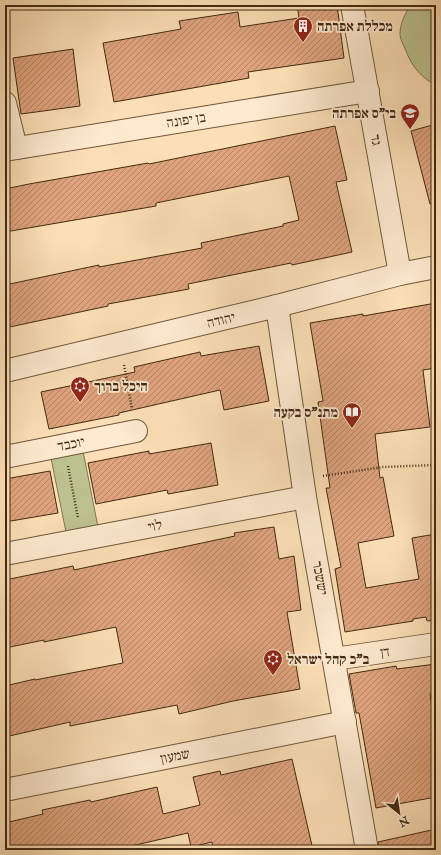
<svg xmlns="http://www.w3.org/2000/svg" width="441" height="855" font-family="'IM FELL Double Pica','Frank Ruhl Libre',serif">
<style>
.park{fill:#bdc290;stroke:#807652}
.building{fill:url(#building-hatch);stroke:#422a14}
.lines{fill:none;stroke-linecap:round;stroke-linejoin:round}
.minor-casing{stroke:#70573c;stroke-width:24}
.path{stroke:#422a14;stroke-width:2.5;stroke-dasharray:1 2;stroke-linecap:butt}
.minor{stroke:#fdead0;stroke-width:22}
.labels{text-anchor:middle;dominant-baseline:central;stroke-width:3.5;stroke-linejoin:round;paint-order:stroke}
.poi-label{font-size:14px;font-weight:bold;fill:#422a14;stroke:#fdead0;text-anchor:start}
.street-label{font-size:14px;fill:#422a14;stroke:#fdead0}
</style>
<defs>
<pattern id="building-hatch" width="6" height="6" patternUnits="userSpaceOnUse"><rect width="6" height="6" fill="#dfa47e"/><path d="M-1 1l2-2M0 6l6-6M5 7l2-2" fill="none" stroke="#b68666"/></pattern>
</defs>
<rect width="100%" height="100%" fill="#fcdfb6"/>
<filter id="stains"><feTurbulence type="fractalNoise" baseFrequency=".005" numOctaves="4"/><feColorMatrix values="0 0 0 0 .2 0 0 0 0 .09 0 0 0 0 .02 0 0 0 .5 -.17"/></filter>
<radialGradient id="worn" r=".72"><stop offset=".6" stop-color="#630" stop-opacity="0"/><stop offset="1" stop-color="#630" stop-opacity=".3"/></radialGradient>
<g class="park">
<path d="M410 5H436V85C419 77 410 63 404 46 402 42 400 38 400 34 400 23 405 15 410 5Z"/>
<polygon points="83,451 98,527 66,532 51,458"/>
</g>
<g class="building">
<polygon points="297,5 337,5 344,58 248,72 249,78 114,102 103,43 181,29 179,21 238,12 240,27 299,18"/>
<polygon points="73,49 80,106 21,114 13,58"/>
<polygon points="436,124 436,203 430,204 411,131"/>
<polygon points="335,126 347,180 336,182 352,252 292,265 291,263 188,284 189,289 108,304 108,306 5,328 5,285 99,265 99,267 202,248 201,243 283,226 283,224 299,220 289,176 156,203 156,206 5,232 5,189 29,184 148,163 149,164"/>
<polygon points="436,303 436,368 423,370 430,427 375,434 380,478 383,477 394,536 358,543 366,588 419,579 412,538 436,534 436,620 427,621 426,617 413,619 413,621 345,632 335,569 341,567 326,488 330,488 318,402 323,401 310,323 363,314 363,316"/>
<polygon points="259,346 269,401 224,410 220,390 119,413 119,415 49,429 41,392 135,372 134,367 200,352 201,356"/>
<polygon points="211,443 218,485 168,494 167,490 96,504 88,463 149,451 149,454"/>
<polygon points="50,471 58,513 5,522 5,479"/>
<polygon points="274,527 279,559 294,556 301,610 287,612 300,689 233,701 179,714 177,705 70,726 70,722 5,737 5,686 35,679 35,680 123,663 116,627 44,642 44,640 5,648 5,580 73,566 74,570 235,536 234,533"/>
<polygon points="436,664 436,694 430,694 436,729 436,797 376,808 359,713 356,713 349,674 396,666 397,669"/>
<polygon points="292,759 313,850 213,850 212,842 191,847 188,833 118,849 117,846 97,850 5,850 5,823 43,814 42,810 90,800 91,802 157,787 163,814 200,805 193,777 220,771 221,775"/>
<polygon points="436,829 436,850 379,850 378,842"/>
</g>
<g class="lines">
<defs>
<g id="minor">
<polyline points="352,5 400,274"/>
<polyline points="5,103 16,148"/>
<polyline points="5,150 368,91"/>
<polyline points="277,306 305,497 367,850"/>
<polyline points="5,371 277,306 400,274 436,267"/>
<polyline points="5,457 136,431"/>
<polyline points="5,554 305,497"/>
<polyline points="334,659 436,644"/>
<polyline points="5,790 345,722"/>
</g>
</defs>
<use href="#minor" class="minor-casing"/>
<g class="path">
<polyline points="124,365 132,409"/>
<polyline points="68,466 78,518"/>
<polyline points="323,476 383,467 436,465"/>
</g>
<use href="#minor" class="minor"/>
</g>
<defs>
<symbol id="building-pin" viewBox="-11 -11 22 30"><path d="M0 17L-7.5 6A9.5 9.5 0 1 1 7.5 6Z" fill="#8f2418" stroke="#fdead0"/><path d="M-4-6H4V6H1V3H-1V6H-4ZM-2.5-4.3h1.7v1.8h-1.7ZM.8-4.3h1.7v1.8H.8ZM-2.5-1h1.7V.8h-1.7ZM.8-1h1.7V.8H.8Z" fill="#fff"/></symbol>
<symbol id="school-pin" viewBox="-11 -11 22 30"><path d="M0 17L-7.5 6A9.5 9.5 0 1 1 7.5 6Z" fill="#8f2418" stroke="#fdead0"/><path d="M0-5L7-2L0 1L-7-2ZM-4 1L0 2.5L4 1V4Q0 6-4 4Z" fill="#fff"/></symbol>
<symbol id="synagogue-pin" viewBox="-11 -11 22 30"><path d="M0 17L-7.5 6A9.5 9.5 0 1 1 7.5 6Z" fill="#8f2418" stroke="#fdead0"/><path d="M0-6.5L5.6 3.2H-5.6ZM0 6.5L5.6-3.2H-5.6Z" fill="#fff"/></symbol>
<symbol id="library-pin" viewBox="-11 -11 22 30"><path d="M0 17L-7.5 6A9.5 9.5 0 1 1 7.5 6Z" fill="#8f2418" stroke="#fdead0"/><path d="M-6-4Q-3-5.5-.7-3.5V5Q-3 3-6 4ZM6-4Q3-5.5 .7-3.5V5Q3 3 6 4Z" fill="#fff"/></symbol>
</defs>
<g fill-rule="evenodd">
<use href="#building-pin" x="292" y="15" width="22" height="30"/>
<use href="#school-pin" x="399" y="102" width="22" height="30"/>
<use href="#synagogue-pin" x="69" y="375" width="22" height="30"/>
<use href="#library-pin" x="341" y="401" width="22" height="30"/>
<use href="#synagogue-pin" x="262" y="648" width="22" height="30"/>
</g>
<g class="labels">
<g class="poi-label">
<text x="317" y="26">מכללת אפרתה</text>
<text x="396" y="113" text-anchor="end">בי"ס אפרתה</text>
<text x="94" y="386">היכל ברוך</text>
<text x="338" y="412" text-anchor="end">מתנ"ס בקעה</text>
<text x="287" y="659">ב"כ קהל ישראל</text>
</g>
<g class="street-label">
<text transform="translate(186 120) rotate(-9)">בן יפונה</text>
<text transform="translate(376 140) rotate(80)">גד</text>
<text transform="translate(221 320) rotate(-13)">יהודה</text>
<text transform="translate(71 444) rotate(-11)">יוכבד</text>
<text transform="translate(155 526) rotate(-11)">לוי</text>
<text transform="translate(320 578) rotate(80)">יששכר</text>
<text transform="translate(385 652) rotate(-8)">דן</text>
<text transform="translate(175 756) rotate(-11)">שמעון</text>
</g>
</g>
<rect width="441" height="855" fill="none" stroke="#fcdfb6" stroke-width="20"/>
<rect x="6" y="6" width="429" height="843" fill="none" stroke="#422a14" stroke-width="2"/>
<rect x="10" y="10" width="421" height="835" fill="none" stroke="#422a14"/>
<g transform="translate(399 813) rotate(150)" stroke="#fdead0" stroke-width="3" paint-order="stroke">
<path d="M0-3L7 15L0 10L-7 15Z" fill="#422a14"/>
<text y="-6" font-size="11" font-weight="bold" text-anchor="middle" fill="#422a14">N</text>
</g>
<rect width="100%" height="100%" filter="url(#stains)"/>
<rect width="100%" height="100%" fill="url(#worn)"/>
</svg>
